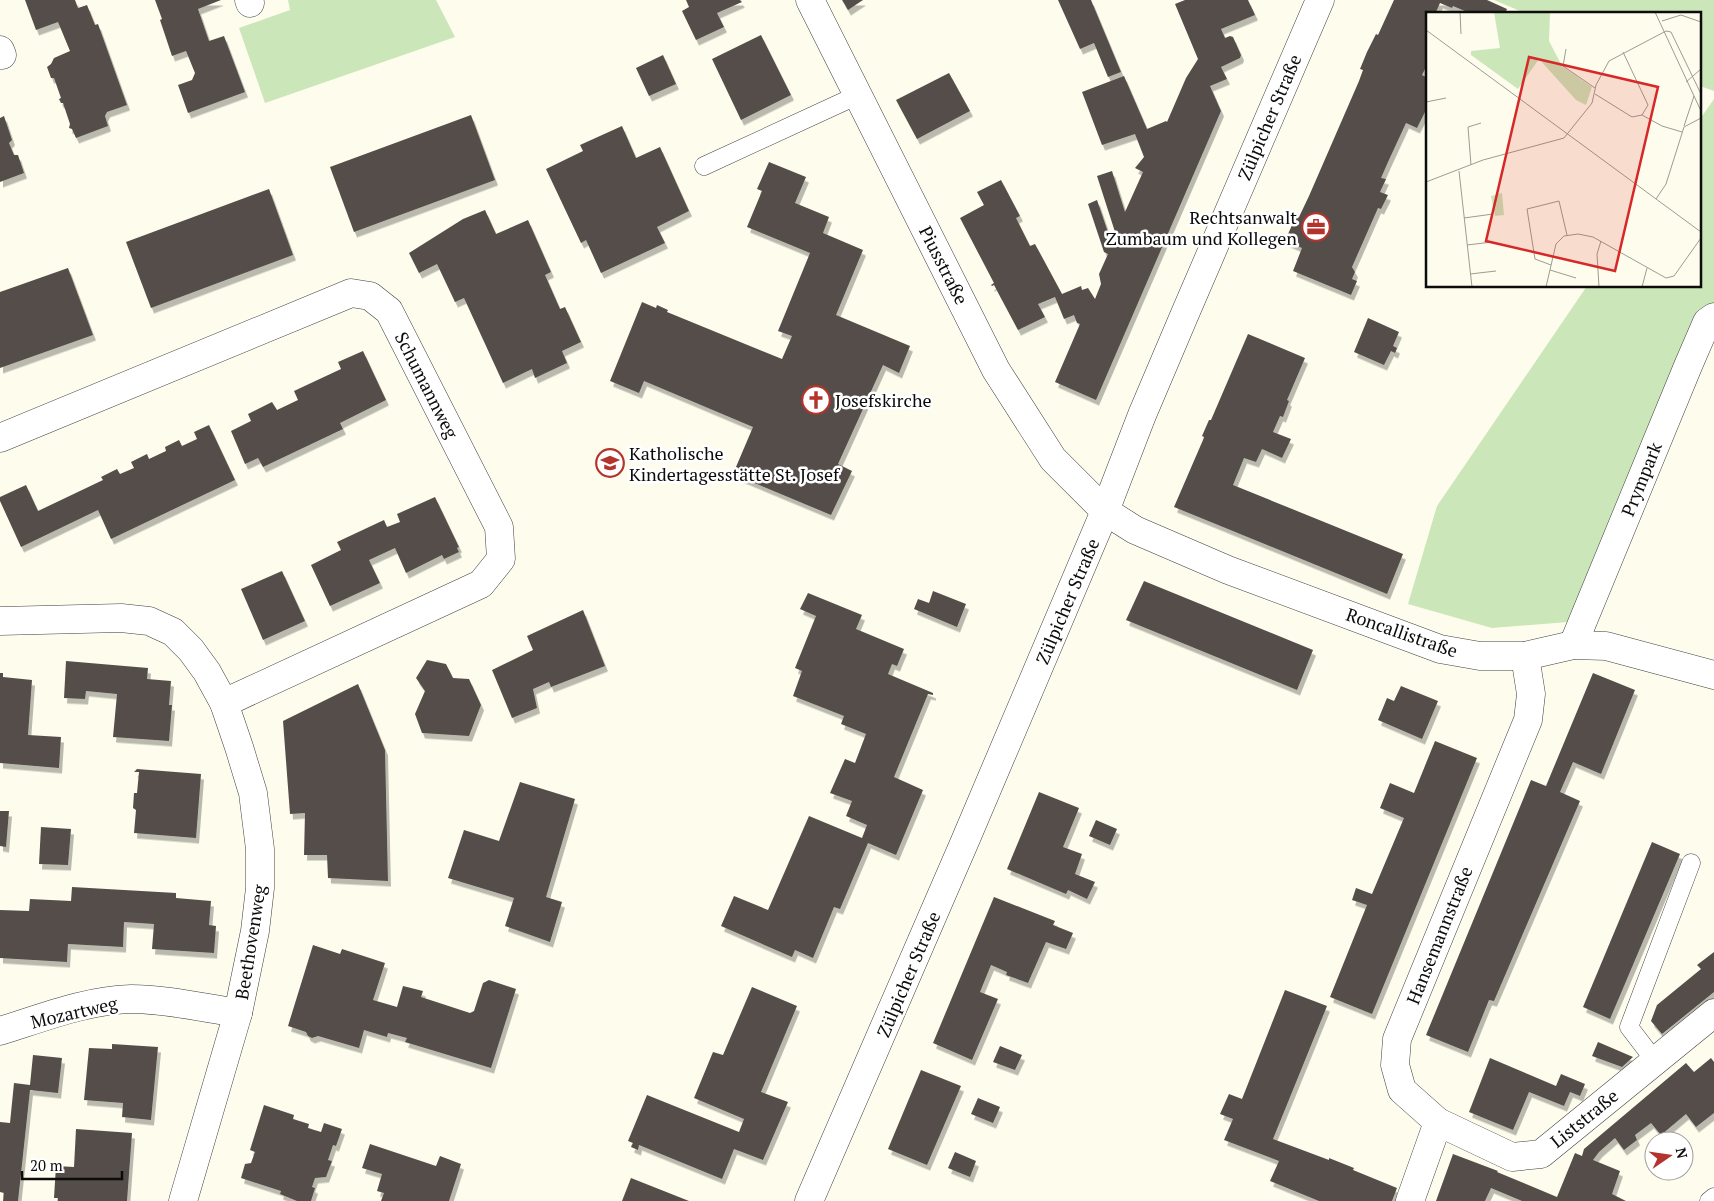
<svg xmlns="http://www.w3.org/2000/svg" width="1714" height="1201" font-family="'PT Serif',serif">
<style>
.green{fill:#cbe6b8}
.building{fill:#544e49;filter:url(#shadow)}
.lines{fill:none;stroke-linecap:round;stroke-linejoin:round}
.service-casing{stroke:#3f3f3f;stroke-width:19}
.minor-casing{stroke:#3f3f3f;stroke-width:29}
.tertiary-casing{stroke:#3f3f3f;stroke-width:29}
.service{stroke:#fff;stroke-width:18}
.minor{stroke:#fff;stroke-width:28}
.tertiary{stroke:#fff;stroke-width:28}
.labels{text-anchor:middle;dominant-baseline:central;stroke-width:5;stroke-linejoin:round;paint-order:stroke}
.street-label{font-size:18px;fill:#0c0c0c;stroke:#fff}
.poi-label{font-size:18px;fill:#0c0c0c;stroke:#fff;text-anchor:start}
.inset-road{fill:none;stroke:#9d9c92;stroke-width:1}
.view{fill:#d62828;fill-opacity:0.15;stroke:#d62828;stroke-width:2.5}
.inset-edge{fill:none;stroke:#0c0c0c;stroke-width:2.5}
</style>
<defs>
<filter id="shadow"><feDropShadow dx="3" dy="5.5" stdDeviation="0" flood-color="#0004"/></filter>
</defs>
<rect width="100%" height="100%" fill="#fefcec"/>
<g class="green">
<polygon points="288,0 436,0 455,37 265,103 239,28 290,10"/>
<polygon points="1494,0 1714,0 1714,91 1700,86 1700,14 1527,14"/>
<polygon points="1714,99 1714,303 1703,312 1580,621 1492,628 1408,604 1437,506 1587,286 1700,286 1700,119"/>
</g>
<g class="building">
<polygon points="25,0 75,0 78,8 87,5 95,25 98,24 127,105 107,112 105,116 108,126 76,138 72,129 69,128 70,124 63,103 61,103 59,99 61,98 54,78 51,78 47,67 51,64 54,58 70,51 58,22 36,30"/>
<polygon points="155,0 221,0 198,9 209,41 224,36 245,92 188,113 178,85 192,80 195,73 186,51 172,56 160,20 162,19"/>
<polygon points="686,0 740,0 742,2 717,13 724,27 696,40 682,11 689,7"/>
<polygon points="842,0 863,0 848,10"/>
<polygon points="1058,0 1091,0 1121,72 1108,77 1094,43 1080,49"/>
<polygon points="1185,0 1248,0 1255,15 1221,29 1225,38 1230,36 1233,37 1241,55 1240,58 1221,67 1227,79 1210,86 1221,111 1096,400 1055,382 1080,324 1077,323 1074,315 1064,319 1055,297 1038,304 1045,317 1018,330 994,285 992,286 991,285 994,283 960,218 984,205 977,192 1001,180 1020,216 1016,218 1030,246 1035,244 1062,294 1081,286 1082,290 1088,288 1095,299 1101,284 1099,274 1108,254 1104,252 1088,204 1097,200 1112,244 1116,235 1097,176 1112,171 1125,212 1143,172 1135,168 1144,157 1135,134 1102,145 1082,92 1124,76 1147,129 1166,121 1167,122 1186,78 1198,59 1175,4"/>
<polygon points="1394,0 1487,0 1507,9 1505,14 1472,14 1453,6 1452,8 1440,3 1436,12 1439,14 1428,14 1428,63 1422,75 1428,78 1428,111 1426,110 1417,128 1406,123 1388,162 1381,178 1386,179 1380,192 1388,195 1381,209 1378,208 1352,267 1355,272 1352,279 1357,281 1351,295 1293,271 1302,248 1285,241 1296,216 1299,217 1309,196 1359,81 1363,70 1360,69 1367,52 1376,34 1378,35"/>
<polygon points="761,35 791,95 741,120 712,59"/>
<polygon points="663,55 676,84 649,96 636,68"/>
<polygon points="949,73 970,111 917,139 896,100"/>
<polygon points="471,115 495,180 354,232 330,167"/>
<polygon points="4,116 12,140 9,143 14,155 18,155 24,173 0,182 0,118"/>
<polygon points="622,126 636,158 660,147 689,211 657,227 665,243 601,273 586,240 581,243 546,169 583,151 580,145"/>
<polygon points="769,162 806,177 795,203 829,217 823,233 863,250 836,315 910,346 899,373 883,365 838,464 852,471 831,515 733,474 753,427 644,381 639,393 610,381 642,302 656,308 657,305 668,310 667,312 782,359 792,336 778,331 810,253 747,227 762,191 757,189"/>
<polygon points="269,189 293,255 151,308 126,242"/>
<polygon points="485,210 496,234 528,220 551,272 545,275 560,309 565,307 581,342 562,351 567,363 535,378 532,369 503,383 464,298 455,302 437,264 419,273 409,253 463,219"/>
<polygon points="68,268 93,335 0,368 0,292"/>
<polygon points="1368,318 1399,332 1393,346 1397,348 1395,353 1391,351 1384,365 1354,352"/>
<polygon points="1248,334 1305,358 1287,400 1289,401 1283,417 1280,416 1273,432 1291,439 1282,458 1262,449 1256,462 1244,458 1233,485 1403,554 1387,594 1174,507 1203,440 1204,437 1202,436 1209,420 1211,420"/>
<polygon points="363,351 386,400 340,423 343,429 263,467 258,458 245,464 231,431 251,421 248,414 272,402 277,410 298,400 294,391 341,369 338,362"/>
<polygon points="209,425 235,480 111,539 98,510 21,547 0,501 0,497 26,485 38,511 103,480 101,477 117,469 120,474 134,468 131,462 147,454 149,459 166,451 165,447 179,440 182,446 197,439 194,432"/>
<polygon points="435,497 459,547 457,548 459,552 444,559 442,555 406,573 395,548 369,560 380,583 330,606 311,565 341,550 337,542 384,520 387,527 400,522 397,514"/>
<polygon points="282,571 305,621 263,640 241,589"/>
<polygon points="1144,581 1313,650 1297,690 1126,620"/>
<polygon points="933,591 966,604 957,627 914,609 918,599 929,603"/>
<polygon points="808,593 862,615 856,629 904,649 897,666 892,664 888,674 933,693 933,695 928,694 894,777 923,790 896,855 868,843 840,909 834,907 813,958 795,950 792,957 721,926 734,896 768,910 809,816 862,838 867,825 846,816 852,801 830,793 845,759 855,763 866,734 841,724 844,716 793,696 802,671 795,668 816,616 800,609"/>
<polygon points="583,610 605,666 551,687 549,682 533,689 537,708 512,718 492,670 533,650 527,636"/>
<polygon points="427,660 446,664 453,678 469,679 481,705 469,736 422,733 415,714 425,691 416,678"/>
<polygon points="66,661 148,668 147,679 171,681 169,705 172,705 169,741 113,737 117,694 86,691 85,699 64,698"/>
<polygon points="0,673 3,673 3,677 32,680 28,735 61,737 59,768 0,763"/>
<polygon points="1593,673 1635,690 1601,774 1573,762 1560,792 1580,801 1494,1001 1489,1000 1468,1052 1426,1035 1531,780 1546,786"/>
<polygon points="358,684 385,750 388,881 328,878 327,855 304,855 305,813 290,814 283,721"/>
<polygon points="1401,686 1438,701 1422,739 1378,720 1387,698 1394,701"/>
<polygon points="1435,741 1477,758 1372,1014 1330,997 1367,905 1352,900 1356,888 1372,894 1404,818 1380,808 1390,783 1414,793"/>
<polygon points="137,769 201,774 196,838 134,833 136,810 133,808 134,793 137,793 139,772 134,772"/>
<polygon points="520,782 575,799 546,897 562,902 550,942 505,926 514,898 448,878 464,830 499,841"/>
<polygon points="1039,792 1079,808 1063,847 1082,854 1075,874 1095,882 1087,899 1068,890 1066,894 1007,869"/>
<polygon points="0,811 9,811 6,847 0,846"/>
<polygon points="1096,820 1117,829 1110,845 1089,836"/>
<polygon points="41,827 71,829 68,865 39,864"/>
<polygon points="1652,842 1680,854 1610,1019 1583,1007"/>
<polygon points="72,887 176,893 176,898 211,901 209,925 216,926 214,953 152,949 154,924 124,922 123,947 68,944 67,962 0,958 0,910 29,911 30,899 71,901"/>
<polygon points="994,897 1055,921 1053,925 1073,933 1066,949 1046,942 1028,983 1006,975 1007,972 991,965 980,992 998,999 972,1060 933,1043"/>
<polygon points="313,945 340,954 342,949 385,963 373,1000 397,1007 403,986 423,991 421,997 470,1013 474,1011 483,983 489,980 516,989 491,1068 405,1042 407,1038 388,1033 387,1037 364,1030 359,1048 318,1036 312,1038 308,1036 306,1032 288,1026"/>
<polygon points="1714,952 1714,992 1662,1034 1651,1021 1657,1005 1701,969 1697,965"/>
<polygon points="752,987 797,1006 761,1092 788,1102 763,1160 734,1149 722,1179 639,1145 638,1150 631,1147 633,1143 628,1141 647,1095 739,1132 744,1119 694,1098 713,1052 723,1055"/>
<polygon points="1285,990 1327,1006 1273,1139 1329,1160 1329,1158 1354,1168 1353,1170 1397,1188 1392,1201 1319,1201 1270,1181 1279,1161 1224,1140 1233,1119 1220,1114 1229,1094 1242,1099"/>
<polygon points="1598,1042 1633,1057 1622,1067 1592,1056"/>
<polygon points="112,1044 158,1047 151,1120 122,1117 123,1103 84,1100 89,1048 112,1049"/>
<polygon points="1000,1046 1022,1055 1015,1070 993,1062"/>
<polygon points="33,1055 62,1058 58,1093 30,1090 18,1201 3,1201 4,1193 0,1192 0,1122 10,1123 14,1083 30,1085"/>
<polygon points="1490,1058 1556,1086 1561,1074 1585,1084 1580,1096 1570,1092 1564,1106 1529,1092 1513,1130 1469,1112"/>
<polygon points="1711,1058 1714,1062 1714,1113 1696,1127 1686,1114 1661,1135 1651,1123 1635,1135 1637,1140 1624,1150 1615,1138 1599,1152 1593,1160 1620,1171 1612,1194 1626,1201 1522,1201 1491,1188 1485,1201 1436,1201 1453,1154 1498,1171 1497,1172 1557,1197 1575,1153 1582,1156 1584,1149 1686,1063 1694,1072"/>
<polygon points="921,1070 961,1086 927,1165 888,1149"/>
<polygon points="978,1098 1000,1107 993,1123 971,1114"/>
<polygon points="264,1105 294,1115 293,1119 309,1124 308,1128 321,1132 324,1123 342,1129 336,1146 333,1145 328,1160 332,1161 326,1177 315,1178 312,1187 315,1188 311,1201 297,1201 280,1194 281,1191 241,1178 245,1164 251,1163 255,1152 250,1150"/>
<polygon points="76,1129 132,1133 127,1201 58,1201 58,1198 54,1198 56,1166 74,1167"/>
<polygon points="370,1144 436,1166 440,1156 461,1164 449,1201 381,1201 384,1193 377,1191 382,1174 362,1168"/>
<polygon points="955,1152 976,1161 970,1177 948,1168"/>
<polygon points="631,1178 689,1201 622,1201"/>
</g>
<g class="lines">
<defs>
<g id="service">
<polyline points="704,166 858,95"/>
<polyline points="1655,1061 1629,1027 1691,863"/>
<polyline points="1709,1201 1714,1197"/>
</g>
<g id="minor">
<polyline points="249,0 250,3"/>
<polyline points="810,0 996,370 1053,459 1105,511 1135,530 1228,570 1440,649 1480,656 1525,656 1573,645 1606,646 1714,675"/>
<polyline points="0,50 2,55"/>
<polyline points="0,438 351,293 370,296 389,311 499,527 501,559 481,584 224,703"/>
<polyline points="0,621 121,618 149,621 173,632 191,650 207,672 224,703 239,747 253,793 260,849 260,888 255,931 238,1013 183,1201"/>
<polyline points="1573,645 1688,366 1707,322 1714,317"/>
<path d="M0 1031C42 1018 87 1000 131 999 166 999 204 1008 238 1013"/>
<polyline points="1438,1122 1512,1157 1541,1154 1714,1013"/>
<polyline points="1410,1201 1438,1122 1402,1090 1395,1065 1397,1039 1528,720 1531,694 1525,656"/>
</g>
<polyline id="tertiary" points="809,1201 965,841 1105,511 1142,415 1184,316 1320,0"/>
</defs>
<use href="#service" class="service-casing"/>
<use href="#minor" class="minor-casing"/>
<use href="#tertiary" class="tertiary-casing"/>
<use href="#service" class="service"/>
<use href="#minor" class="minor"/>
<use href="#tertiary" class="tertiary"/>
</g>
<defs>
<symbol id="office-ring" viewBox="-11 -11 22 22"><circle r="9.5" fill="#fff" stroke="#b4332c" stroke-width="1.5"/><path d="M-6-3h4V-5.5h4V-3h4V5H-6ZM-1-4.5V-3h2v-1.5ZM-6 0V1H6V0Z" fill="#b4332c"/></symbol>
<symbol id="church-ring" viewBox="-11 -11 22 22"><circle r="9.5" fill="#fff" stroke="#b4332c" stroke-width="1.5"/><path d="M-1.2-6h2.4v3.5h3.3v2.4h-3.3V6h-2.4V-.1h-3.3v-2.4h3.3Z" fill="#b4332c"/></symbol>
<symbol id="school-ring" viewBox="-11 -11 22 22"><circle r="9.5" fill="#fff" stroke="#b4332c" stroke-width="1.5"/><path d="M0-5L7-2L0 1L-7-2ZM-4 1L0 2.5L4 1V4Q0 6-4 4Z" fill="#b4332c"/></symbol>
</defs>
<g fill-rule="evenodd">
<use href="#office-ring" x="1300" y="211" width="32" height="32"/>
<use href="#church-ring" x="800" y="384" width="32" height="32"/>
<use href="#school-ring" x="594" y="447" width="32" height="32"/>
</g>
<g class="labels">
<g class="street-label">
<text transform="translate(1269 117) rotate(-67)">Zülpicher Straße</text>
<text transform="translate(944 265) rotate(63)">Piusstraße</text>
<text transform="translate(427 385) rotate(63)">Schumannweg</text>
<text transform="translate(1641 479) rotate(-68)">Prympark</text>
<text transform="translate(1067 601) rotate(-67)">Zülpicher Straße</text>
<text transform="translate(1402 632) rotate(19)">Roncallistraße</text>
<text transform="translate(1439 935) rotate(-68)">Hansemannstraße</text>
<text transform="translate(250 942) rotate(-81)">Beethovenweg</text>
<text transform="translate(908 974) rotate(-67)">Zülpicher Straße</text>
<text transform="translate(74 1012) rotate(-13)">Mozartweg</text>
<text transform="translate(1584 1118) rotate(-39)">Liststraße</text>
</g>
<g class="poi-label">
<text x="1297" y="217" text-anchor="end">Rechtsanwalt<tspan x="1297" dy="21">Zumbaum und Kollegen</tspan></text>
<text x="835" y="400">Josefskirche</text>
<text x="629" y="453">Katholische<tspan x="629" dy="21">Kindertagesstätte St. Josef</tspan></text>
</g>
</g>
<g transform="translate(1426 12)">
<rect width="275" height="275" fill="#fefcec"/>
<path d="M68 0H124L123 29 136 54 166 75 160 93 150 88 113 47 92 77 45 43V39L74 36ZM76 181 78 203 69 204 65 184Z" fill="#cbe6b8"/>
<path class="inset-road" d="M34 0 35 22M229 0 275 99M236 9 255 3 275 10M0 18 275 220M240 19 245 20 275 82M140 37 137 54 169 76M197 40 222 93 216 103M260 70 275 57M169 82 206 105 216 103 236 114 256 120M0 90 20 86M258 114 268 84M45 153 42 115 55 111M33 159 46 275M0 170 57 148 138 126 166 91 170 73 183 49 240 19M230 187 240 172 258 115 275 106M38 206 67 202M41 233 66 230M125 253 109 247 101 197 133 189 141 223M124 258 150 266M44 262 70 259M120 275 130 232 138 224 152 222 167 225 240 266 248 264 275 226M173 275 171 242 175 229M216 275 221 256"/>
<path class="view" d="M103 45 232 75 189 259 60 229Z"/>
<rect width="275" height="275" class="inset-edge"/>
</g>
<g transform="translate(1669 1156) rotate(77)"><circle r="24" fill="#ffffff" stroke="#9e9e9e"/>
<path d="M0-4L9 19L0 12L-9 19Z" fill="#b4332c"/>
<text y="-8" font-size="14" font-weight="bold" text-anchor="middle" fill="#0c0c0c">N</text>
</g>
<path d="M22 1171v8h100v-8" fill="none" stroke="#0c0c0c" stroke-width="2.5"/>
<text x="30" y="1171" font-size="15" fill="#0c0c0c" stroke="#ffffff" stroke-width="4" paint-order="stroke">20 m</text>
</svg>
